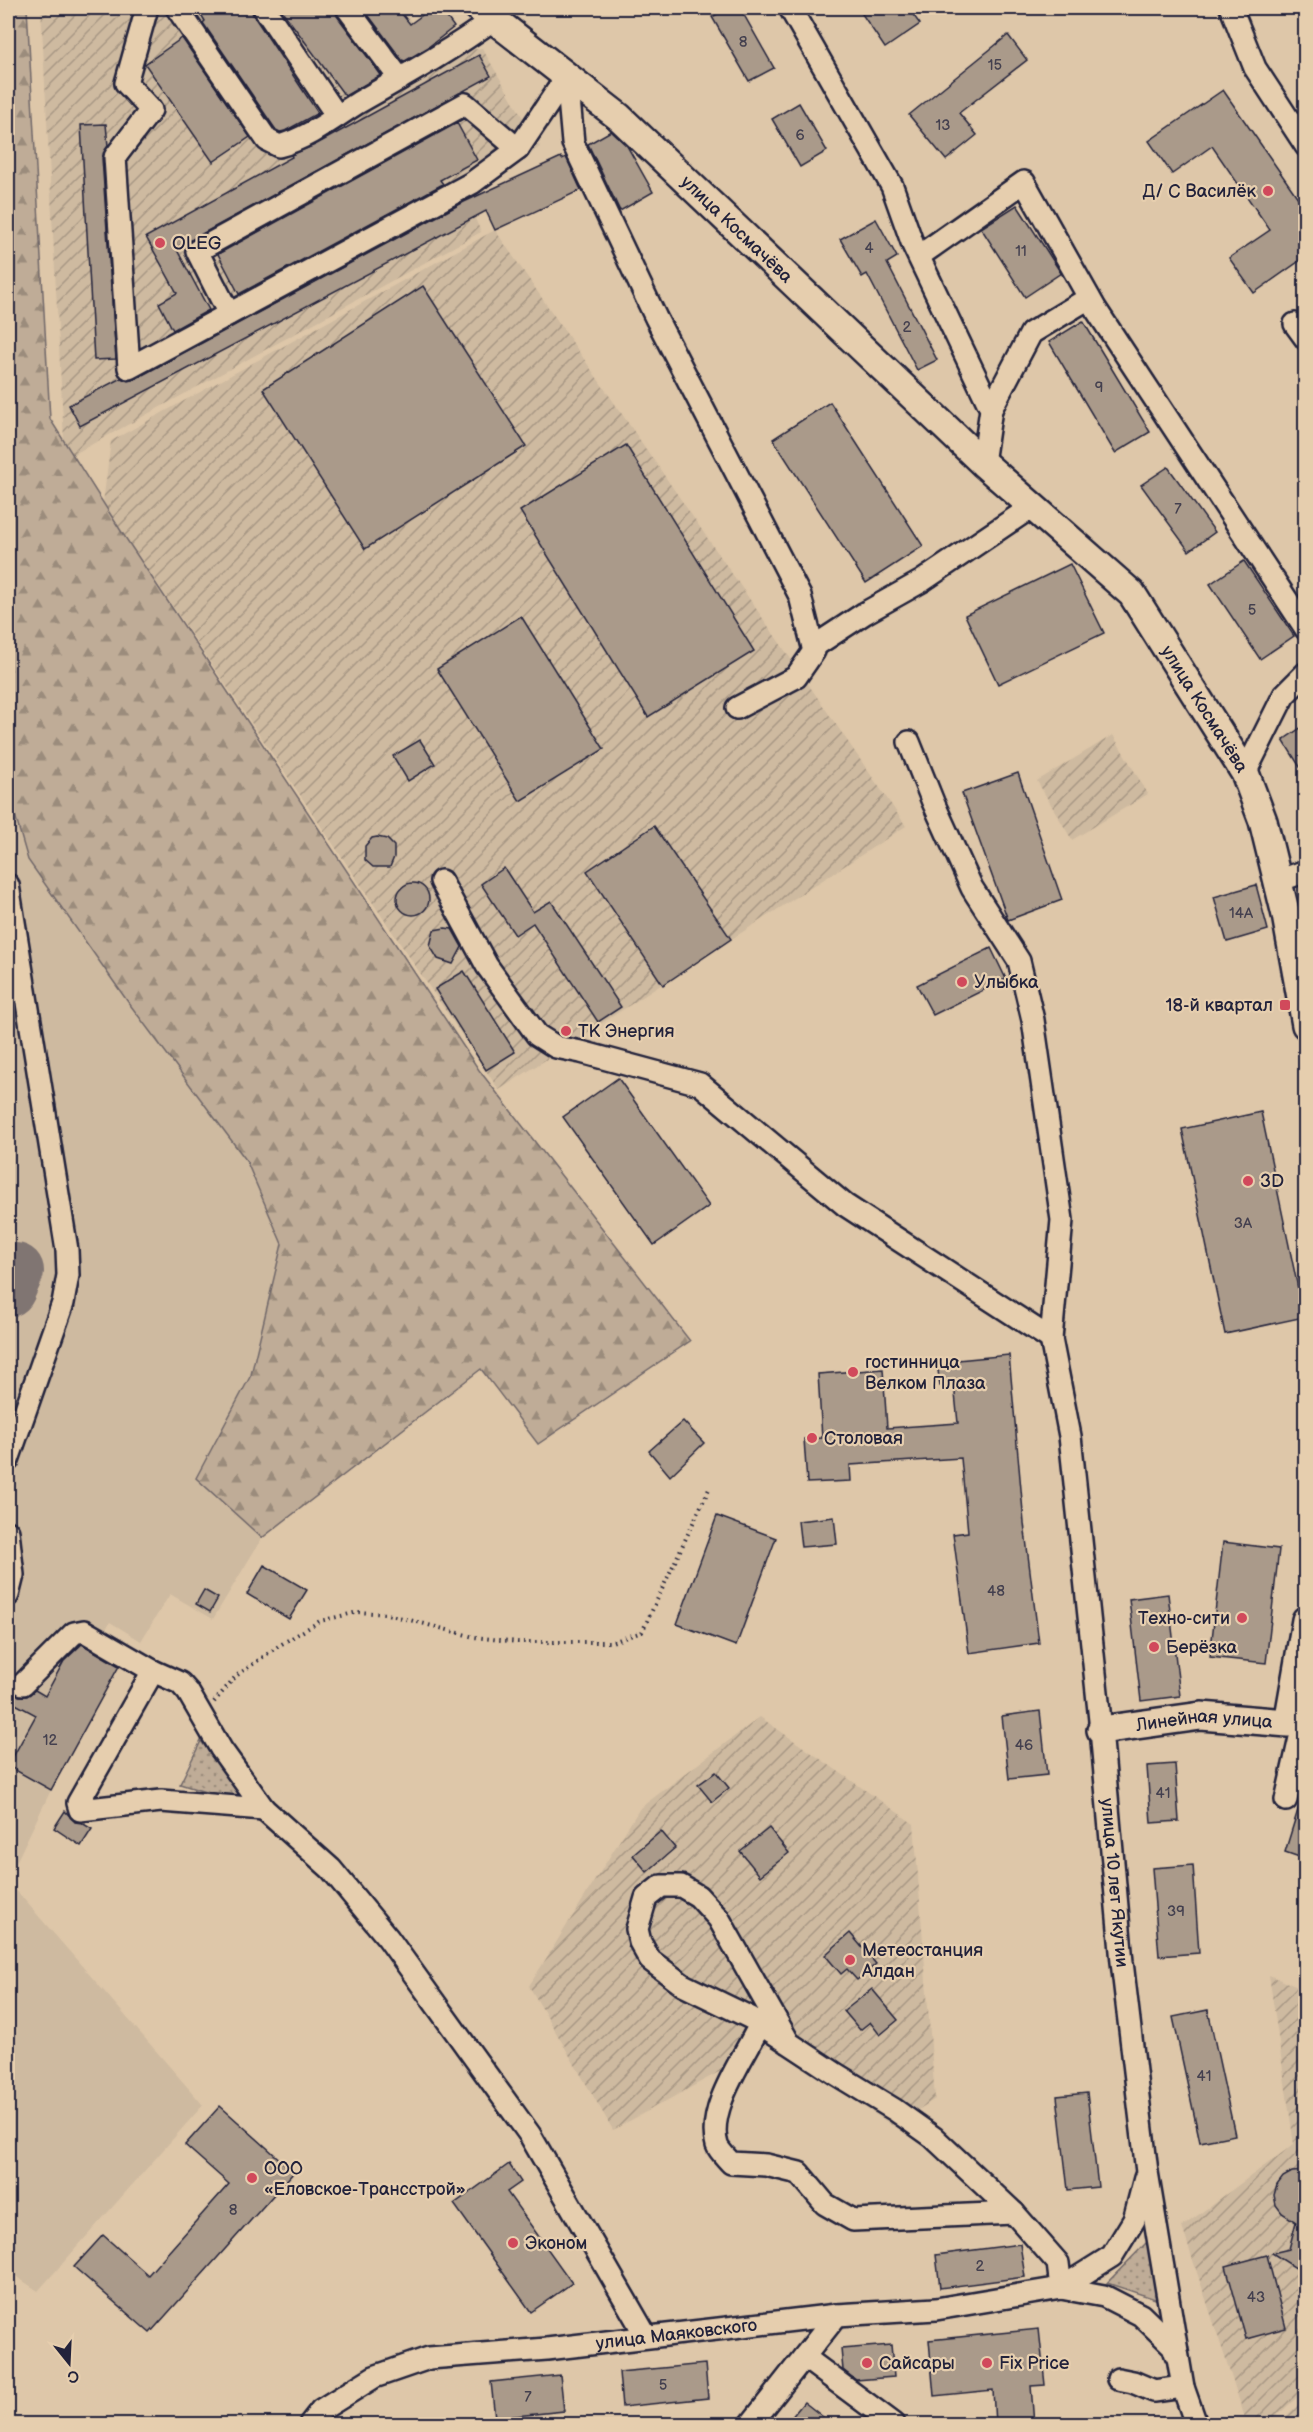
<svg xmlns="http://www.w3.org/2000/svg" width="1313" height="2432" font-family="'Balsamiq Sans',sans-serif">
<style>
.built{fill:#cebaa0}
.industrial{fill:url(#industrial-furrows)}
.grass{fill:url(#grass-dots);stroke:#706769;stroke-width:1.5}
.forest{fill:url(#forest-firs);stroke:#706769;stroke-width:1.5}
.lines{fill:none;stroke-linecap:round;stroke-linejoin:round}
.taxiway{stroke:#807472;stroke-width:56}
.building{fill:#aa9a8a;stroke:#22223b;stroke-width:1.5}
.minor-tunnel{stroke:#b8a693;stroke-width:21;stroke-dasharray:21 10;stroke-linecap:butt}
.minor-casing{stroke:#22223b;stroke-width:26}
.major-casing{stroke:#22223b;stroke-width:32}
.path{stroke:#22223b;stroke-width:4;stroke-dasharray:1.5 4.5;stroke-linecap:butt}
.minor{stroke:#e6ceae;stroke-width:21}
.major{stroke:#e6ceae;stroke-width:27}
.poi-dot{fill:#d1495b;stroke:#e6ceae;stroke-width:2}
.labels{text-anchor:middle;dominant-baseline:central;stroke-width:4.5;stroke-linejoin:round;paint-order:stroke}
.number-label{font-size:15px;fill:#44404f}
.poi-label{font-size:18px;fill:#22223b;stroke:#e6ceae;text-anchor:start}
.street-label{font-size:18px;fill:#22223b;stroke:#e6ceae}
</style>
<defs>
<pattern id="industrial-furrows" width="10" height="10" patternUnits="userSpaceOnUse" patternTransform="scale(1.5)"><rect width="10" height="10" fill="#cebaa0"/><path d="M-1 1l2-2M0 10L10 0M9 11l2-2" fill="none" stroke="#a79784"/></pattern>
<pattern id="grass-dots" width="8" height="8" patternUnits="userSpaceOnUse" patternTransform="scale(1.5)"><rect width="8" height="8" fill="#bfac97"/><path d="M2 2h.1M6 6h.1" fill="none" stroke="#9b8c7c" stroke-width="1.8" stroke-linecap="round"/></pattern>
<pattern id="forest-firs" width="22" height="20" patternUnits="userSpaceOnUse" patternTransform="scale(1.5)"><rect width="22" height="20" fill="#bfac97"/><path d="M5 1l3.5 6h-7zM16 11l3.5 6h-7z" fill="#9b8c7c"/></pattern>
</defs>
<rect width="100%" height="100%" fill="#dec7a9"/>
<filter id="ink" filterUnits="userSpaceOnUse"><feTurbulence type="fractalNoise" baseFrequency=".0167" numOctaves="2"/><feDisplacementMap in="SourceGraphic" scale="12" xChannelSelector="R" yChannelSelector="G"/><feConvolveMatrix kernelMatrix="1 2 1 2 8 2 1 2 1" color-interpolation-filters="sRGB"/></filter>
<g filter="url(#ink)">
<g class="built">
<polygon points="8,791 28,860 128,1002 246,1160 282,1244 251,1375 197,1478 262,1538 213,1619 170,1594 141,1641 110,1622 100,1640 121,1663 51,1790 8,1879"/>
<polygon points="8,1881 203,2105 38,2291 8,2271"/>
</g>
<g class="industrial">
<polygon points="41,8 401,8 437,56 482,48 540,147 466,198 481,232 65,459"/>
<polygon points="495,230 906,826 499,1090 103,503 111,441"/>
<polygon points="1113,735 1148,794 1072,840 1037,781"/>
<polygon points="760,1717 914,1824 935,2099 893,2126 770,2044 613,2130 529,1986 640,1808"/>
<polygon points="1269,1975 1305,1990 1305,2390 1268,2424 1247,2424 1182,2227 1294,2144"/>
<polygon points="1305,2399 1305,2424 1277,2424"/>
</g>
<g class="grass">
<polygon points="201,1741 239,1791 234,1801 180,1784"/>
<polygon points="1148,2241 1158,2300 1107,2283"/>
</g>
<polygon class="forest" points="8,8 27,8 50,419 121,531 479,1070 690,1341 538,1444 481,1369 262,1538 196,1478 251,1375 282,1244 246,1160 128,1002 28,860 8,791"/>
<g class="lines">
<polyline class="taxiway" points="8,1289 16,1271"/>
</g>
<g class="building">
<polygon points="197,8 251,8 253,15 318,113 285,131 280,132 276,130 203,23 205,21"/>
<polygon points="280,8 335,8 337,16 381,75 345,96"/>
<polygon points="363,8 397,8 410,24 432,8 440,8 454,27 427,48 405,61 402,60"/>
<polygon points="728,8 740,8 774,68 749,81 712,17"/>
<polygon points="858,8 908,8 920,24 885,48"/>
<polygon points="1008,35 1027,60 959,113 977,135 946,160 909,115"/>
<polygon points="182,38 250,137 213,162 145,64"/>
<polygon points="479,55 491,76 176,248 209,310 173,330 159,303 177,293 146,237 292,157 291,155 315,145"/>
<polygon points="1223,90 1305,208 1305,257 1254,293 1229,258 1270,230 1212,146 1172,174 1149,141"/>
<polygon points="799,103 827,151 800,167 772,119"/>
<polygon points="457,123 477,160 440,180 443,184 239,294 218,254"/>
<polygon points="106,124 108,146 102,158 116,359 94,360 81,125"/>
<polygon points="611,131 627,146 653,192 620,211 588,144"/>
<polygon points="561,157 562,159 566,157 581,190 495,230 486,211 80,426 69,405 121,378 128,381 135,379 464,202"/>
<polygon points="1017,205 1061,273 1025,297 981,228"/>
<polygon points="876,219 897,257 887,263 937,360 917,370 867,274 862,277 840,239"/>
<polygon points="423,286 526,446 365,549 263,389"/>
<polygon points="1083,321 1150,432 1115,453 1049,342"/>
<polygon points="830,402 923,546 866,583 773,439"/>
<polygon points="626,445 754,651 648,717 520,511"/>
<polygon points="1168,467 1215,532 1189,551 1141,485"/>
<polygon points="1244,561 1294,636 1260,659 1210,584"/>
<polygon points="1070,564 1104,633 998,684 965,615"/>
<polygon points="521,616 604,749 520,801 437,669"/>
<polygon points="1305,725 1305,775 1283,740"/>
<polygon points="420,740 435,764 408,781 393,756"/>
<polygon points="1018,773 1062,900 1008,920 962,793"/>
<polygon points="654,826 731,939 663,985 587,871"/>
<polygon points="377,837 387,839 394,846 394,857 390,867 373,867 365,860 365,846 372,838"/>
<polygon points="504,868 533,912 551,901 621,1007 598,1022 533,923 515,935 481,884"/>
<circle cx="413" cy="899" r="16"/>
<polygon points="1256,885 1268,930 1227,942 1214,897"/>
<polygon points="445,928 452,929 462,947 453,964 438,959 430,946 434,930"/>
<polygon points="991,948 1006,979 933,1015 917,985"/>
<polygon points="464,971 515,1052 486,1070 435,989"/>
<polygon points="618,1078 709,1206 654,1245 563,1117"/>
<polygon points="1261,1112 1304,1317 1225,1334 1182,1129"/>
<polygon points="1009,1355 1024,1523 1039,1643 969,1653 953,1534 968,1532 961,1458 850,1465 851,1481 807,1483 804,1439 822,1438 818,1374 883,1369 887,1428 958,1423 954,1384 940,1386 937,1362"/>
<polygon points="683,1421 704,1443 670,1476 649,1451"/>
<polygon points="717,1516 776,1538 736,1646 677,1624"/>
<polygon points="834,1517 837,1544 801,1547 798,1521"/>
<polygon points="1223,1542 1279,1549 1266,1663 1210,1657"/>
<polygon points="264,1565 307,1590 289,1619 247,1594"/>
<polygon points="204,1590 218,1598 210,1612 196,1604"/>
<polygon points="1168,1594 1180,1696 1141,1701 1129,1599"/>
<polygon points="82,1644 119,1666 51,1790 8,1766 36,1715 8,1700 8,1675 12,1678 11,1688 19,1696 27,1696 35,1690 45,1696 64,1661"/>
<polygon points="1040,1711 1047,1775 1009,1779 1002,1716"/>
<polygon points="1175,1764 1179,1821 1151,1823 1147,1766"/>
<polygon points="716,1772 729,1788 712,1802 698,1785"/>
<polygon points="1302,1797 1305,1798 1305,1859 1285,1852"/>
<polygon points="65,1811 75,1822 82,1823 92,1829 81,1846 54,1828"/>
<polygon points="769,1828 789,1853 760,1876 740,1851"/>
<polygon points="661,1831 675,1848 647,1872 633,1855"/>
<polygon points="1193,1865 1199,1953 1159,1956 1152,1868"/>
<polygon points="850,1933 876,1964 857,1980 847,1969 841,1974 825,1955"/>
<polygon points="872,1989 898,2020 880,2035 870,2022 860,2030 844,2011"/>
<polygon points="1208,2010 1235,2135 1200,2142 1173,2017"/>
<polygon points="1087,2093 1098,2187 1068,2190 1057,2096"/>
<polygon points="220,2106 294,2172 150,2333 74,2267 103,2235 148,2275 229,2184 185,2145"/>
<polygon points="509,2164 521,2182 507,2192 572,2283 531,2312 454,2204"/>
<polygon points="1305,2171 1305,2274 1272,2253 1289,2249 1296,2222 1282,2213 1276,2205 1274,2195 1277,2185 1283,2177 1292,2172"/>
<polygon points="1020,2244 1025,2277 940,2288 936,2255"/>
<polygon points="1267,2255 1286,2328 1246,2339 1226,2266"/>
<polygon points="1039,2329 1045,2385 1031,2386 1034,2424 995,2424 993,2390 934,2396 929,2340"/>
<polygon points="891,2345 894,2377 856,2380 843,2370 841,2349"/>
<polygon points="705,2364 708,2398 622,2407 619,2372"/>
<polygon points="560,2375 564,2411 495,2418 491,2382"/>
<polygon points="804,2402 832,2424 786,2424"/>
</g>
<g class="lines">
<polyline class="minor-tunnel" points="8,1687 23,1684"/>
<defs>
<g id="minor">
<polyline points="147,8 126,83 151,110 115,157 129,368 472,183 518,149 567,76"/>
<path d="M177 8 267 140 279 146C308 138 331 120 356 104 403 77 450 51 494 19"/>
<polyline points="264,8 337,116"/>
<polyline points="347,8 400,79"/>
<polyline points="790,8 892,186 913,245 991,409 983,463"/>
<polyline points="1231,8 1255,68 1306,146"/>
<polyline points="567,76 573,143 656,318 800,596 814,651 796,677 737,708"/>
<polyline points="919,256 1024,182 1095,308 1306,629"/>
<polyline points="229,314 197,251 465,104 518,149"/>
<polyline points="1295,324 1306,339"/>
<polyline points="991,409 1031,333 1089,298"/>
<polyline points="813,647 865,613 922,581 1033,506"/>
<path id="s1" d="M909 742 933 802 972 888 1019 961 1033 1020 1062 1220 1051 1339 1070 1436 1101 1730 1122 1962 1147 2172 1183 2387 1196 2424"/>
<polyline points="1245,773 1284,695 1306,673"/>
<polyline points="441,881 487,966 537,1035 556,1047 581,1052 700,1084 845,1205 1051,1339"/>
<polyline points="1278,881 1306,871"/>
<polyline points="8,885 67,1250 68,1275 63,1303 8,1460"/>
<polyline points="8,1532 13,1575 8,1595"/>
<polygon points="153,1671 180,1683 188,1692 221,1749 264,1809 161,1801 80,1810 78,1803"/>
<polyline points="23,1684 74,1633 84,1631 153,1671"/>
<polyline points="1286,1800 1302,1729"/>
<polyline points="264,1809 331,1869 388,1938 530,2135 646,2336 634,2338"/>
<path d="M760 2024C745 2057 706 2108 717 2145 719 2151 727 2158 731 2163L766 2165 799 2173 825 2204 853 2220 1014 2213"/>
<polyline points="789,2043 719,1919 698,1896 681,1886 661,1886 646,1898 637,1929 640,1942 650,1960 683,1985 751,2018 836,2074 895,2110 933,2137 1014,2213 1058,2263 1061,2288"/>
<polyline points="1061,2288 1112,2256 1134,2220 1145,2178"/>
<polyline points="804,2357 894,2424"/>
<polyline points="1118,2379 1133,2382 1154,2391 1183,2387"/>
<path id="s2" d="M310 2424 321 2410 374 2377 429 2358 547 2349 837 2315 936 2309 1061 2288 1104 2296 1141 2315 1173 2346 1176 2355"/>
<polyline points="751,2424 837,2315"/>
</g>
<g id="major">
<path id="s3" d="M479 8 619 117 983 463 1132 594 1245 773 1263 821 1286 915 1306 1025"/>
<path id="s4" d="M1101 1730 1201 1716 1288 1723 1306 1620"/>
</g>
</defs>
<use href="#minor" class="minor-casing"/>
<use href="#major" class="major-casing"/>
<polyline class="path" points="214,1702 236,1676 280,1645 320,1621 358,1612 387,1614 474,1637 518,1642 612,1642 642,1632 709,1489"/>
<use href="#minor" class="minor"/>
<use href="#major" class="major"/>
</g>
</g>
<g class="poi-dot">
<circle cx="1268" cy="191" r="6"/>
<circle cx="160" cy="243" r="6"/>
<circle cx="962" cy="982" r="6"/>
<rect x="1279" y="999" width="12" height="12" rx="3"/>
<circle cx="566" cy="1031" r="6"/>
<circle cx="1248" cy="1181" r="6"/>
<circle cx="853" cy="1372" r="6"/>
<circle cx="812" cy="1438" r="6"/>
<circle cx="1242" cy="1618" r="6"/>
<circle cx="1154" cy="1647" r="6"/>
<circle cx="850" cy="1960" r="6"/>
<circle cx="252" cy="2178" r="6"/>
<circle cx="513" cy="2243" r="6"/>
<circle cx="867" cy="2363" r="6"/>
<circle cx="987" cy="2363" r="6"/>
</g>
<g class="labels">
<g class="number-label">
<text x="743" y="42">8</text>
<text x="995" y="65">15</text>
<text x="943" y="125">13</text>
<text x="800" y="135">6</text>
<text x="869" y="248">4</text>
<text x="1021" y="251">11</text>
<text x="907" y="327">2</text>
<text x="1099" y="387">9</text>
<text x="1178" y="509">7</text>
<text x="1252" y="610">5</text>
<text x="1241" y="913">14А</text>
<text x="1243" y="1223">3А</text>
<text x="996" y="1591">48</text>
<text x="50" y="1740">12</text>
<text x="1024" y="1745">46</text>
<text x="1163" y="1793">41</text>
<text x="1176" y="1911">39</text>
<text x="1204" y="2076">41</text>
<text x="233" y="2210">8</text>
<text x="980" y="2266">2</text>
<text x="1256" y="2297">43</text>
<text x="663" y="2385">5</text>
<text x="528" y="2397">7</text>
</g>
<g class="poi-label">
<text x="1256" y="191" text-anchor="end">Д/ С Василёк</text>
<text x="172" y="243">OLEG</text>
<text x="974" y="982">Улыбка</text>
<text x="1273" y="1005" text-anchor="end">18-й квартал</text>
<text x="578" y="1031">ТК Энергия</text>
<text x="1260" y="1181">3D</text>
<text x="865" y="1362">гостинница<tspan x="865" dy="21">Велком Плаза</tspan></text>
<text x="824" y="1438">Столовая</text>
<text x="1230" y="1618" text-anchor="end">Техно-сити</text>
<text x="1166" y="1647">Берёзка</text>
<text x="862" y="1950">Метеостанция<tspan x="862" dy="21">Алдан</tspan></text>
<text x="264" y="2168">ООО<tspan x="264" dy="21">«Еловское-Трансстрой»</tspan></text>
<text x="525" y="2243">Эконом</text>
<text x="879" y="2363">Сайсары</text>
<text x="999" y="2363">Fix Price</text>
</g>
<g class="street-label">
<text stroke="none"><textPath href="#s3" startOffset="340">улица Космачёва</textPath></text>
<text stroke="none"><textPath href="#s3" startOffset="1014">улица Космачёва</textPath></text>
<text stroke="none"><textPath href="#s4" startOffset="104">Линейная улица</textPath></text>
<text stroke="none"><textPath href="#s1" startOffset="1176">улица 10 лет Якутии</textPath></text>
<text stroke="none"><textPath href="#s2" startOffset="387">улица Маяковского</textPath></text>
</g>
</g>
<rect width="1313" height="2432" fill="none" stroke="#e6ceae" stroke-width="30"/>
<rect x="15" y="15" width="1283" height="2402" fill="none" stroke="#22223b" stroke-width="2" filter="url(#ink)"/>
<g transform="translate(69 2363) rotate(162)" stroke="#e6ceae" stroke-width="4.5" paint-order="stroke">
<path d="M0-4.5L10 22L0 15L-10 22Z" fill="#22223b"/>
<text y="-9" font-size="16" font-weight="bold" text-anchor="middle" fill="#22223b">С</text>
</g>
</svg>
